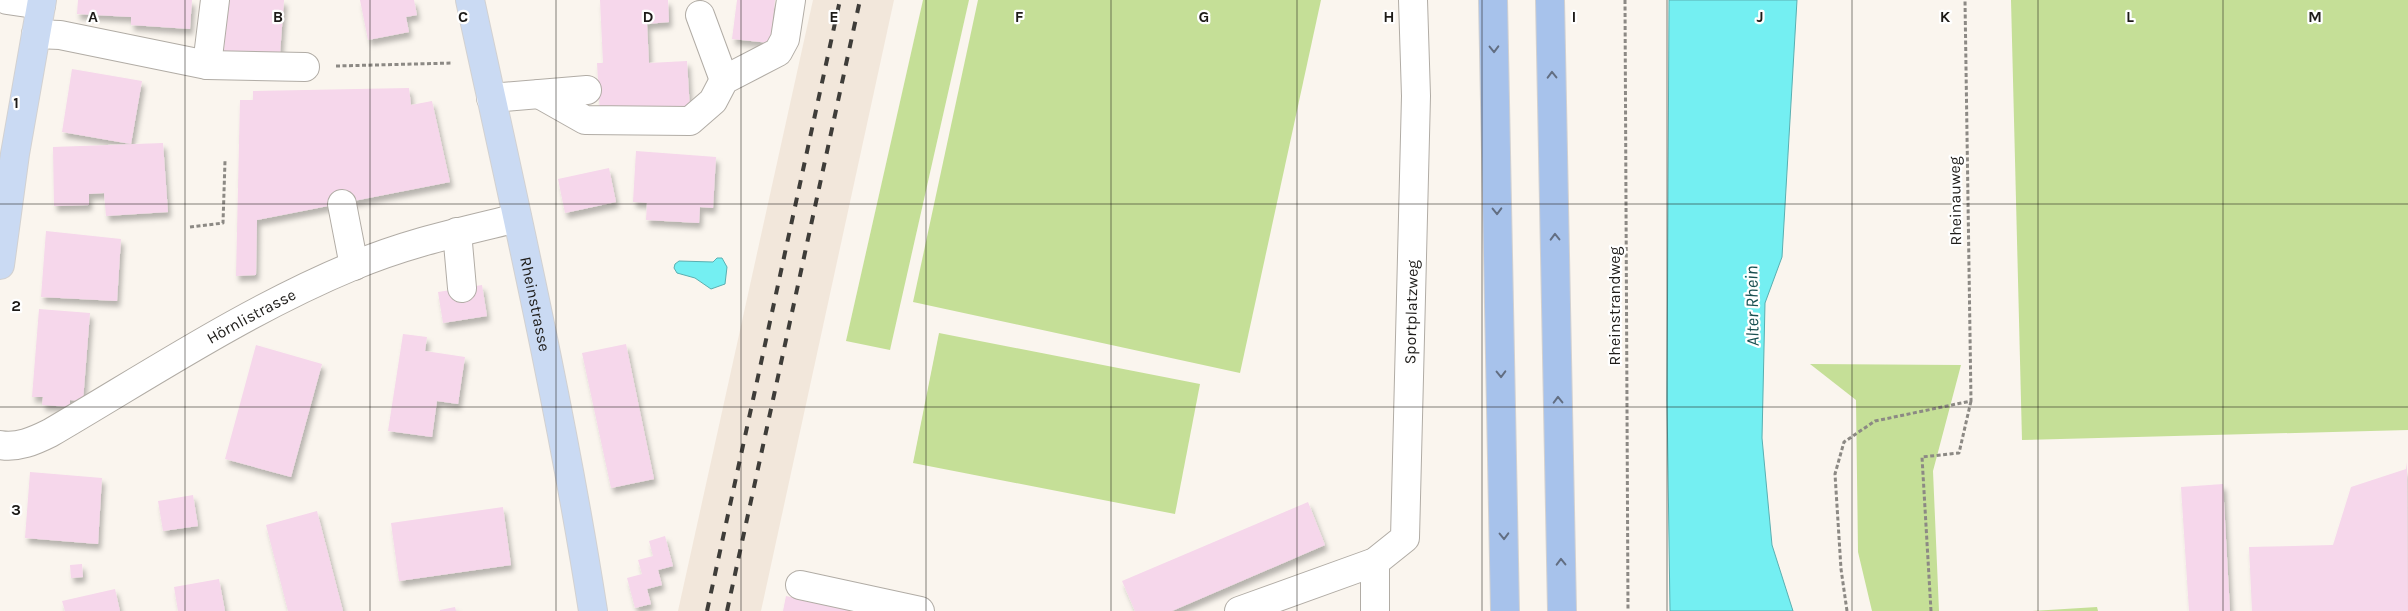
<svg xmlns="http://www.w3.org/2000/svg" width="2408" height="611" font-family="Karla,sans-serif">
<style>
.built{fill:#f2e7db}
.green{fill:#c5df97}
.water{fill:#74eff2;stroke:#5aafb1}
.building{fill:#f6d7eb;filter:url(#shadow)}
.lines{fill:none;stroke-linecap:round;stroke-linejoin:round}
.minor-casing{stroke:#b1aca5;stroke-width:30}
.major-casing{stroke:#d2d1d1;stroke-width:30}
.highway-casing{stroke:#d2d1d1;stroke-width:30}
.path{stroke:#8c8984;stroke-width:3;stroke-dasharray:4 2.5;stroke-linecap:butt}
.minor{stroke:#fff;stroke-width:28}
.major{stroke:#cadaf3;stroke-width:28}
.highway{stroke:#a7c2eb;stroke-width:28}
.rail{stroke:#3f3d39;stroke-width:4;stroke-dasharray:9 9;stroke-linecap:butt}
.oneway{stroke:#626e82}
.grid{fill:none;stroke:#1d1b18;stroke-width:1;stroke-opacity:0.55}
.labels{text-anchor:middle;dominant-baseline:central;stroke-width:4.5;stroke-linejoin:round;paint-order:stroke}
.street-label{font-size:16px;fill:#1d1b18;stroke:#fff}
.water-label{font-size:18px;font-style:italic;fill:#184f50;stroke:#fff}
.grid-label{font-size:16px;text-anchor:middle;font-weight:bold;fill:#1d1b18;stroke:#fff;stroke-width:4.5;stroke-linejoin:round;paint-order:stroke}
</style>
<defs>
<filter id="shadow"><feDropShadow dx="3" dy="5.5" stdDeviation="2.5" flood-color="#0004"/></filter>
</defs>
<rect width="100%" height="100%" fill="#faf5ee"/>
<polygon class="built" points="813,0 894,0 761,611 678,611"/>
<g class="green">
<polygon points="923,0 969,0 890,350 846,341"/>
<polygon points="978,0 1321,0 1240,373 913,302"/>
<polygon points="2011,0 2408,0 2408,430 2022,440"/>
<polygon points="939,333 1200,384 1175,514 913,463"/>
<polygon points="1810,364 1961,365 1933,471 1939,611 1872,611 1858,552 1856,400"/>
<polygon points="2097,607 2098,611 2032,611"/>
</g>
<g class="water">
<polygon points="1669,0 1797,0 1782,257 1765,303 1762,438 1772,545 1793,611 1670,611 1667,400"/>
<polygon points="717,258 722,258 727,267 725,284 711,289 695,278 677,273 674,268 675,264 679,261 713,262"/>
</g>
<g class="building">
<polygon points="78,0 192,0 190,29 131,25 131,17 77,14"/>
<polygon points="227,0 284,0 280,54 224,51"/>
<polygon points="360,0 414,0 417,15 406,17 409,32 368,40"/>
<polygon points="600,0 668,0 669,22 647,24 649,63 687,61 690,110 600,115 597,63 603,63"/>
<polygon points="737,0 775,0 770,43 732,39"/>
<polygon points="72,69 142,81 131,144 62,132"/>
<polygon points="409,88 411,105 432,101 450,182 257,220 256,275 236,276 240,100 253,100 253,91"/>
<polygon points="163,143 168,212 106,216 104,193 89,194 89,205 54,206 53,147"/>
<polygon points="636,151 716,157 713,208 700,207 699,223 646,220 647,203 633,202"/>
<polygon points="609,168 616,202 565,213 558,179"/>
<polygon points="46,231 121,239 117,301 41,297"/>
<polygon points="482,285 487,316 443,323 438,292"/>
<polygon points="39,309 90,313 83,401 70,400 70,407 42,405 43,397 32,397"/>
<polygon points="403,334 427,337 425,351 465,357 458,404 437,401 432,437 388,431"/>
<polygon points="626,344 654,479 611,488 582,353"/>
<polygon points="256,345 322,364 291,477 225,459"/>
<polygon points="2407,462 2408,611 2252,611 2249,547 2333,545 2351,487 2406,469"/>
<polygon points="30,472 102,478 98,544 25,538"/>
<polygon points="2223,484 2230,611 2189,611 2181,487"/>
<polygon points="193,495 198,526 163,531 158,501"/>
<polygon points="1308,502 1325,545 1172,611 1135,611 1122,581"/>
<polygon points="503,507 511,565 399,581 391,523"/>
<polygon points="317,511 343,611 288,611 266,525"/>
<polygon points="665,536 673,566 658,570 662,585 647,589 651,604 635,608 627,578 642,574 638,560 653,556 649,541"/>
<polygon points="82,564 83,577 71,578 70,565"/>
<polygon points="219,579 225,611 178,611 174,587"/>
<polygon points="115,589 120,611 65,611 62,601"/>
<polygon points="786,596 850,610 850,611 783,611"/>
<polygon points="455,607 456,611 440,611 440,610"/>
</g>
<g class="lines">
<defs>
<g id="minor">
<polyline points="7,0 41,5"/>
<polyline points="700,15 724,80"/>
<polyline points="36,34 60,35 207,65 305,67"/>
<polyline points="207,65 215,0"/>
<polyline points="539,94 585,120 690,121 713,101 724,80 778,52 785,39 791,0"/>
<polyline points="491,98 587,90"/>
<polyline points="342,204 354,266"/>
<polyline points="457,232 462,288"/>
<path id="s1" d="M0 445C18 448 34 441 50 433 149 375 247 310 353 266 407 243 460 232 517 218"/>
<polyline points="800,585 920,611"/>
<polyline points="1375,610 1375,562"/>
<path id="s2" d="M1239 611 1375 562 1405 538 1416 96 1413 0"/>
</g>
<g id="major">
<path id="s3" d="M470 0C514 203 561 406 593 611"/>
<polyline points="0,265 15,154 42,0"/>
</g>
<g id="highway">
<polyline points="1493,0 1505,611"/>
<polyline points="1550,0 1562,611"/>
</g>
</defs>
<use href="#minor" class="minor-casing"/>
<use href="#major" class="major-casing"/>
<use href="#highway" class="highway-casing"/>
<g class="path">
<polyline points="1625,0 1628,611"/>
<polyline points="336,66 453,63"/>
<polyline points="190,227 223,223 225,161"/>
<polyline points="1847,611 1841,569 1835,474 1844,442 1875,421 1971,401 1965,0"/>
<polyline points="1931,611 1922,457 1959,453 1971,401"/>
</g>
<use href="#minor" class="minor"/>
<use href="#major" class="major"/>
<use href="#highway" class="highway"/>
<g class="rail">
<polyline points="707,611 840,0"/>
<polyline points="727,611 860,0"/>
</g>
</g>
<defs><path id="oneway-chevron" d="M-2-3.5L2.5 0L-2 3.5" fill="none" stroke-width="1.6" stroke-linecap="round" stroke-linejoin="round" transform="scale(1.25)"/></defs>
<g class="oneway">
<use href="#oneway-chevron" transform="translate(1494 49) rotate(89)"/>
<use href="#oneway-chevron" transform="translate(1552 75) rotate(-91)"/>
<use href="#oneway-chevron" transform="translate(1497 211) rotate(89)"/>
<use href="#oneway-chevron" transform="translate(1555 237) rotate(-91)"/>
<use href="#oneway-chevron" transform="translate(1501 374) rotate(89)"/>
<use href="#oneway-chevron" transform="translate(1558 400) rotate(-91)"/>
<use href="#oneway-chevron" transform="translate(1504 536) rotate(89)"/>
<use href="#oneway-chevron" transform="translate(1561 562) rotate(-91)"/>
</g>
<path class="grid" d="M185 0V611M370 0V611M556 0V611M741 0V611M926 0V611M1111 0V611M1297 0V611M1482 0V611M1667 0V611M1852 0V611M2038 0V611M2223 0V611M0 204H2408M0 407H2408"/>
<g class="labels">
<g class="street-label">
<text transform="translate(1955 201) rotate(-91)">Rheinauweg</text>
<text stroke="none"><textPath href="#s3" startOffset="311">Rheinstrasse</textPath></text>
<text transform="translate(1614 306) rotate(-90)">Rheinstrandweg</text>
<text stroke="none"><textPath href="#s2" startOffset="409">Sportplatzweg</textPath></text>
<text stroke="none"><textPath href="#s1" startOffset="285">Hörnlistrasse</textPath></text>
</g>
<g class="water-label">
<text transform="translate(1752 306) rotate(-91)">Alter Rhein</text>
</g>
</g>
<g class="grid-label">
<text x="93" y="22">A</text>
<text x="278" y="22">B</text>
<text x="463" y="22">C</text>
<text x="648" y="22">D</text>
<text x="834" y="22">E</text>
<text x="1019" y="22">F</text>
<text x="1204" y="22">G</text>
<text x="1389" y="22">H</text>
<text x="1574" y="22">I</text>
<text x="1760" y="22">J</text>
<text x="1945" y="22">K</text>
<text x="2130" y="22">L</text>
<text x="2315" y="22">M</text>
<text x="16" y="108">1</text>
<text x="16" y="311">2</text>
<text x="16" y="515">3</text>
</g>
</svg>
